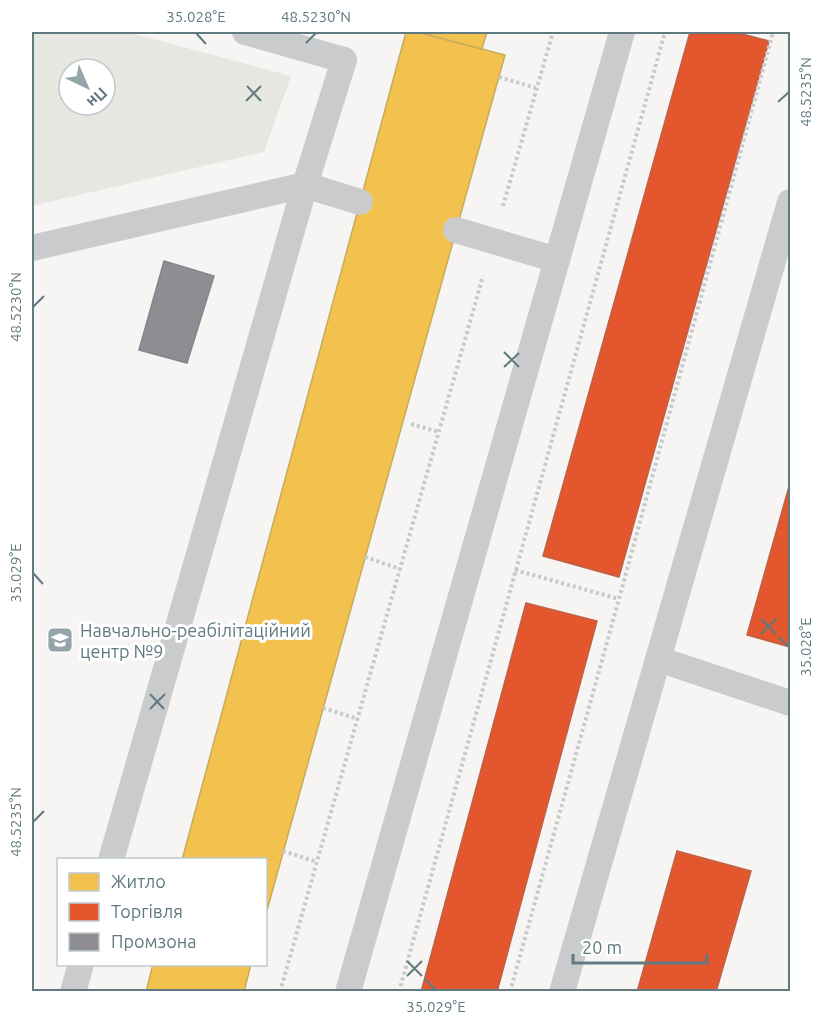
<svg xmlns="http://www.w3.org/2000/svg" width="822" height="1023" font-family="Ubuntu,sans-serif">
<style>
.green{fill:#e6e7e1;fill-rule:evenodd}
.homes{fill:#f2c14e;stroke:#c6ac5d;stroke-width:1.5}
.shops{fill:#e4572e;stroke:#bc6247;stroke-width:1.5}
.industry{fill:#8d8d92;stroke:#80878d;stroke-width:1.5}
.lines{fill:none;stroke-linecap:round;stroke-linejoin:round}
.path{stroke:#c7c9ca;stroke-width:4;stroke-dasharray:3 3;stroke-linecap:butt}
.lane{stroke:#cacbcc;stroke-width:26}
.ticks{fill:none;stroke:#607a80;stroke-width:2}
.labels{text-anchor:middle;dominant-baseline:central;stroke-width:6;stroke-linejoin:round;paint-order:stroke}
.poi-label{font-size:18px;fill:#607a80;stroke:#fff;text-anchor:start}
.neatline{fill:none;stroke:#607a80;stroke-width:2}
.ticks-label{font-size:15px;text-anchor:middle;fill:#607a80}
</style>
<rect width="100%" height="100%" fill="#f6f5f4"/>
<path class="green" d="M32 32H127L291 76 264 152 32 206ZM69 69H105V105H69Z"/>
<g class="homes">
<polygon points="406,32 417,32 505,55 266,914 266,860 182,860"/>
<polygon points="417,32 487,32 482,49"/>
<polygon points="153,964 251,964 244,992 146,992"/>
</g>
<g class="shops">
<polygon points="690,32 735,32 769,41 619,577 543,556"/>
<polygon points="790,483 790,647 747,635"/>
<polygon points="526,603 597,621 497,992 421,992"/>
<polygon points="677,851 751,871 716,992 637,992"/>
</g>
<polygon class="industry" points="164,261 214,276 187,363 139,350"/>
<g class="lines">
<g class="path">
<polyline points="499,77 536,88"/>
<polyline points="503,206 553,32"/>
<polyline points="411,424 439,432"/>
<polyline points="365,557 400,569"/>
<polyline points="515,570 619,599"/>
<polyline points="323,708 358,719"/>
<polyline points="283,851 317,862"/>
<polyline points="280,992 483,276"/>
<polyline points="399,992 665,32"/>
<polyline points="510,992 619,599 773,32"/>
<polyline points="790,992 790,991"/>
</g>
<g class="lane">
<polyline points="456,230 557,260"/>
<polyline points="32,248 305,185 360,202"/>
<polyline points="658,659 790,703"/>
<polyline points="111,860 305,185 344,60 245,32"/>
<polyline points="73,992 81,964"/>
<polyline points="348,992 622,32"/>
<polyline points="562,992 790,202"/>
</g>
</g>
<path class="ticks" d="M196 33 206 44M306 43 316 33M247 86 261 101M246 101 261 86M778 102 789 92M33 307 44 296M504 352 519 367M504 367 519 353M33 573 43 584M761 619 776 634M761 634 776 619M779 637 789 647M150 694 164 709M150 709 165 694M33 822 44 811M407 961 422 976M407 976 422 961M425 979 436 990"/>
<defs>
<symbol id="school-square" viewBox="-11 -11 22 22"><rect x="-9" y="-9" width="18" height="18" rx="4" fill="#94a5a9" stroke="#fff"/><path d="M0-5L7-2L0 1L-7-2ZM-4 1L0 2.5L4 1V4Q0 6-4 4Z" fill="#fff"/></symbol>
</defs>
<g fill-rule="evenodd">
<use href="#school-square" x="45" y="625" width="30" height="30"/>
</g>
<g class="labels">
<g class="poi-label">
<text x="80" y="630">Навчально-реабілітаційний<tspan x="80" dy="21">центр №9</tspan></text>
</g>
</g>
<rect width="822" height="1023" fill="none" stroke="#ffffff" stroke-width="66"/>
<rect x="57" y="858" width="210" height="108" fill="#ffffff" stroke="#bfcacc" stroke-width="1.5"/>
<rect x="69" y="873" width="30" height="18" fill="#f2c14e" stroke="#bfcacc" stroke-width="1.5"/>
<text x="111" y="888" font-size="18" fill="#607a80">Житло</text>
<rect x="69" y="903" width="30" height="18" fill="#e4572e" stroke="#bfcacc" stroke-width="1.5"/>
<text x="111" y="918" font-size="18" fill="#607a80">Торгівля</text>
<rect x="69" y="933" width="30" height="18" fill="#8d8d92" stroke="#bfcacc" stroke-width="1.5"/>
<text x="111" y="948" font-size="18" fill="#607a80">Промзона</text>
<g transform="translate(87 87) rotate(136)"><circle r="28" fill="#ffffff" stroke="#bfcacc" stroke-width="1.5"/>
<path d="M0-4.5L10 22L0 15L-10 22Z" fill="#94a5a9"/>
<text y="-9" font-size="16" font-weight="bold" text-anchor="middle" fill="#607a80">Пн</text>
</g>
<path d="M573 954v9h134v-9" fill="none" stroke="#607a80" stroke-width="3"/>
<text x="582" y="954" font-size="18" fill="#607a80" stroke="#ffffff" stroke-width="4.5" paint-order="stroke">20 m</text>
<rect x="33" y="33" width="756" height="957" class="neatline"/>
<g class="ticks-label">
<text x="196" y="22">35.028°E</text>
<text x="316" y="22">48.5230°N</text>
<text transform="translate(806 92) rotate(-90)" y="5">48.5235°N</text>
<text transform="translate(16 307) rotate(-90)" y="5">48.5230°N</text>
<text transform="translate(16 573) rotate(-90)" y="5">35.029°E</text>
<text transform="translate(806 647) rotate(-90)" y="5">35.028°E</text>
<text transform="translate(16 822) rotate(-90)" y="5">48.5235°N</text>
<text x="436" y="1012">35.029°E</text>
</g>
</svg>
